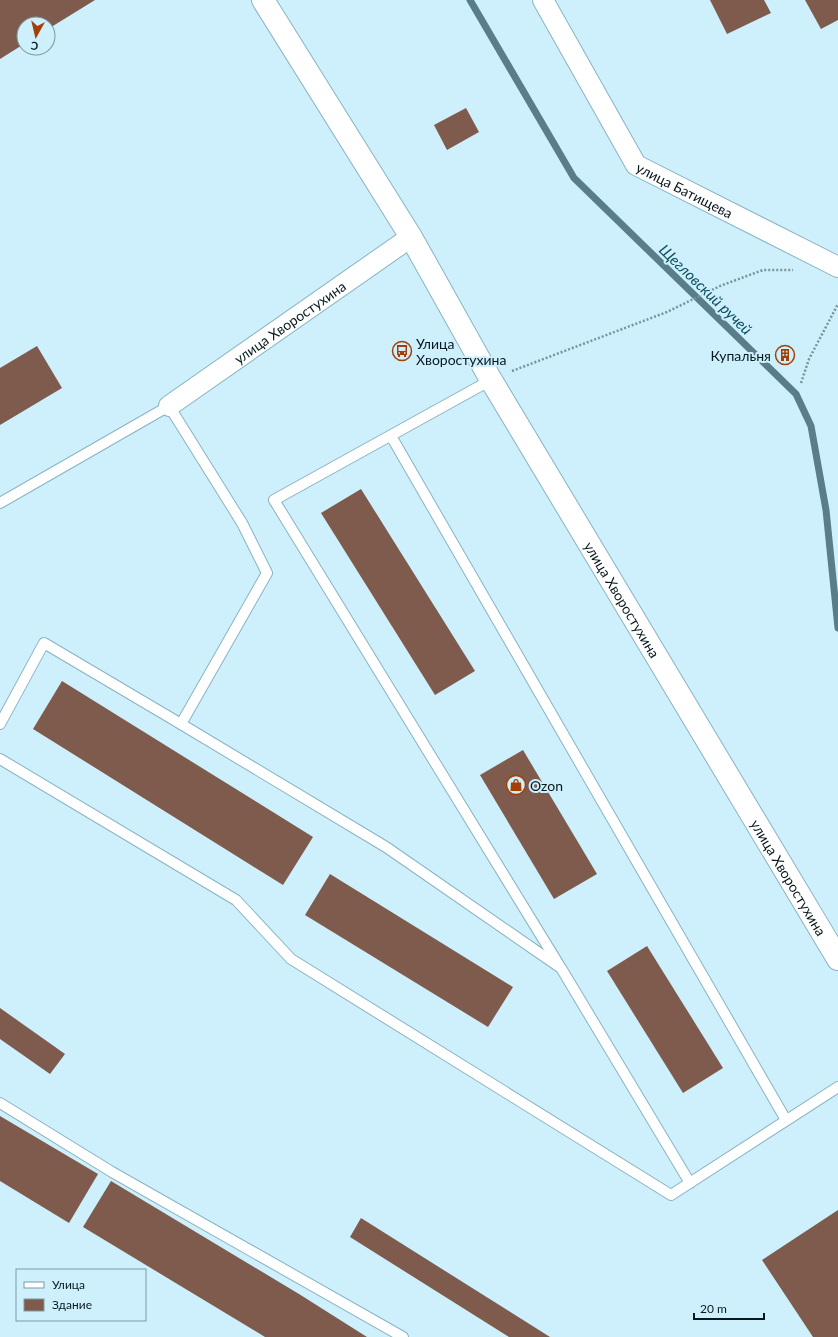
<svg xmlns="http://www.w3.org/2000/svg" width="838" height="1337" font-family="Lato,sans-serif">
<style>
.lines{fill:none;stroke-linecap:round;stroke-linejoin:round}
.stream{stroke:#597d89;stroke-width:7}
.building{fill:#7e5b4c}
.lane-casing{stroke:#89b3c2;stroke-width:12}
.street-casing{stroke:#89b3c2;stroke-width:22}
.secondary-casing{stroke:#89b3c2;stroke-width:24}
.path{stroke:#78939c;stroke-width:2.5;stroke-dasharray:2 2;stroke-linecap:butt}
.lane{stroke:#fff;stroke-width:10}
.street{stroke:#fff;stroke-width:20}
.secondary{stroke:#fff;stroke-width:22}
.labels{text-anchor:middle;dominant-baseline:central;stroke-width:4;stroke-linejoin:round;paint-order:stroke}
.street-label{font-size:14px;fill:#08191e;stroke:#cdf0fc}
.poi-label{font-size:14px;fill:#08191e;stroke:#cdf0fc;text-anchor:start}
.water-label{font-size:15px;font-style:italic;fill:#0c4c5c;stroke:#cdf0fc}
</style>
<rect width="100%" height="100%" fill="#cdf0fc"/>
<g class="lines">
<polyline class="stream" points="470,0 574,178 796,394 811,426 826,510 838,628"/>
</g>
<g class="building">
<polygon points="0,0 95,0 48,29 48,24 24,24 24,44 0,59"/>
<polygon points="710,0 764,0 771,13 727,34"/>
<polygon points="805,0 838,0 838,20 821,29"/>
<polygon points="466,108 479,132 447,150 434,125"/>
<polygon points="37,346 62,388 0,425 0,368"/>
<polygon points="785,348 792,356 784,363 777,355"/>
<polygon points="361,489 475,671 435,695 321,513"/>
<polygon points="62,681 313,837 283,885 33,729"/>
<polygon points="523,750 597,874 554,899 480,775"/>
<polygon points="330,874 513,987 488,1027 305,915"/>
<polygon points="647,946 723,1068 683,1093 607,971"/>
<polygon points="0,1008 65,1054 50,1074 0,1039"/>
<polygon points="0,1116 98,1174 69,1223 0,1181"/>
<polygon points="111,1181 299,1294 367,1337 265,1337 83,1227"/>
<polygon points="838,1210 838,1337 813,1337 762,1260"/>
<polygon points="361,1218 550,1337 509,1337 350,1237"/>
</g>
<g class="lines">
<defs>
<g id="lane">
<polyline points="491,380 274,500 559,965"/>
<polyline points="391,436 786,1120"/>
<polyline points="0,503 169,406 242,523 267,573 181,724 386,847 561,968 690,1183"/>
<polyline points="0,724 44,643 181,724"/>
<polyline points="0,759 236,900 291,959 671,1195 838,1087"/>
<polyline points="0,1103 112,1172 403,1337"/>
</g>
<g id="street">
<path id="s1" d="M543 0 636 165 838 267"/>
<path id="s2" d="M169 406 411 237"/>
</g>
<g id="secondary">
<path id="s3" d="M263 0 411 237 491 380 838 959"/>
</g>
</defs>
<use href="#lane" class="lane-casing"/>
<use href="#street" class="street-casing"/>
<use href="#secondary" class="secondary-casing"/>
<g class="path">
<polyline points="512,371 667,312 720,286 763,270 793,270"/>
<polyline points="801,383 809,359 838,304"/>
</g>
<use href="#lane" class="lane"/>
<use href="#street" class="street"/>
<use href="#secondary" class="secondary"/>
</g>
<defs>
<symbol id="bus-ring" viewBox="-11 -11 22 22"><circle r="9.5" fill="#cdf0fc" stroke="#a34005" stroke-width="1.5"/><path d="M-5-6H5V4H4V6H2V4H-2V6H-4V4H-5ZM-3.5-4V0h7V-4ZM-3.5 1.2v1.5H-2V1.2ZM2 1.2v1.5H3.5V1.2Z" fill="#a34005"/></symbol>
<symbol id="building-ring" viewBox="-11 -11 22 22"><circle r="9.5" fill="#cdf0fc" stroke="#a34005" stroke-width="1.5"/><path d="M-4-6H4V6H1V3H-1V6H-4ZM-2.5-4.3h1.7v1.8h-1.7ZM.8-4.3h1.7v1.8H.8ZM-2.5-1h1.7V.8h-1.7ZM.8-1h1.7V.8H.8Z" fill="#a34005"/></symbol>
<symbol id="shop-ring" viewBox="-11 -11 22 22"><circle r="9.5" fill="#cdf0fc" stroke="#a34005" stroke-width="1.5"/><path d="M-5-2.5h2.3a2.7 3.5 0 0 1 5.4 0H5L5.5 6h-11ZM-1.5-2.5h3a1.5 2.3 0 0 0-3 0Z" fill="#a34005"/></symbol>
</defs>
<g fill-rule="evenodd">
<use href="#bus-ring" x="391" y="340" width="22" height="22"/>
<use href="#building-ring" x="774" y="344" width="22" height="22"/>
<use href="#shop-ring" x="505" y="774" width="22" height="22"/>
</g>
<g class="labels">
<g class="street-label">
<text stroke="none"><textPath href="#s1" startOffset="244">улица Батищева</textPath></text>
<text stroke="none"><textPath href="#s2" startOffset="147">улица Хворостухина</textPath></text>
<text stroke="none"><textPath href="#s3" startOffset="699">улица Хворостухина</textPath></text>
<text stroke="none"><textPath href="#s3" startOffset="1023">улица Хворостухина</textPath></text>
</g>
<g class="poi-label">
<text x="416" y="343">Улица<tspan x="416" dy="16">Хворостухина</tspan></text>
<text x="771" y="355" text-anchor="end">Купальня</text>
<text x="530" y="785">Ozon</text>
</g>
<g class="water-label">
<text transform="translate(706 289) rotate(44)">Щегловский ручей</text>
</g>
</g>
<rect x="16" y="1269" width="130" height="52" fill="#cdf0fc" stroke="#7e9aa3"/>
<rect x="24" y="1282" width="20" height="6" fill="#ffffff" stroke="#7e9aa3"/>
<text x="52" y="1289" font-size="12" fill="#08191e">Улица</text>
<rect x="24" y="1299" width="20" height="12" fill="#7e5b4c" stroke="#7e9aa3"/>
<text x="52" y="1309" font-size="12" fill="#08191e">Здание</text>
<g transform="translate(36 36) rotate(188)"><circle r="19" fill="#cdf0fc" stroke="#7e9aa3"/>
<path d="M0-3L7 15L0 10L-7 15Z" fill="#a34005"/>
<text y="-6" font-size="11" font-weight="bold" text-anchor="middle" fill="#08191e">С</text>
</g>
<path d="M694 1313v6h70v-6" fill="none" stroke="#08191e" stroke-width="2"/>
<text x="700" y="1313" font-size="12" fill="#08191e" stroke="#cdf0fc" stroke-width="3" paint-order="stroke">20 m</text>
</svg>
